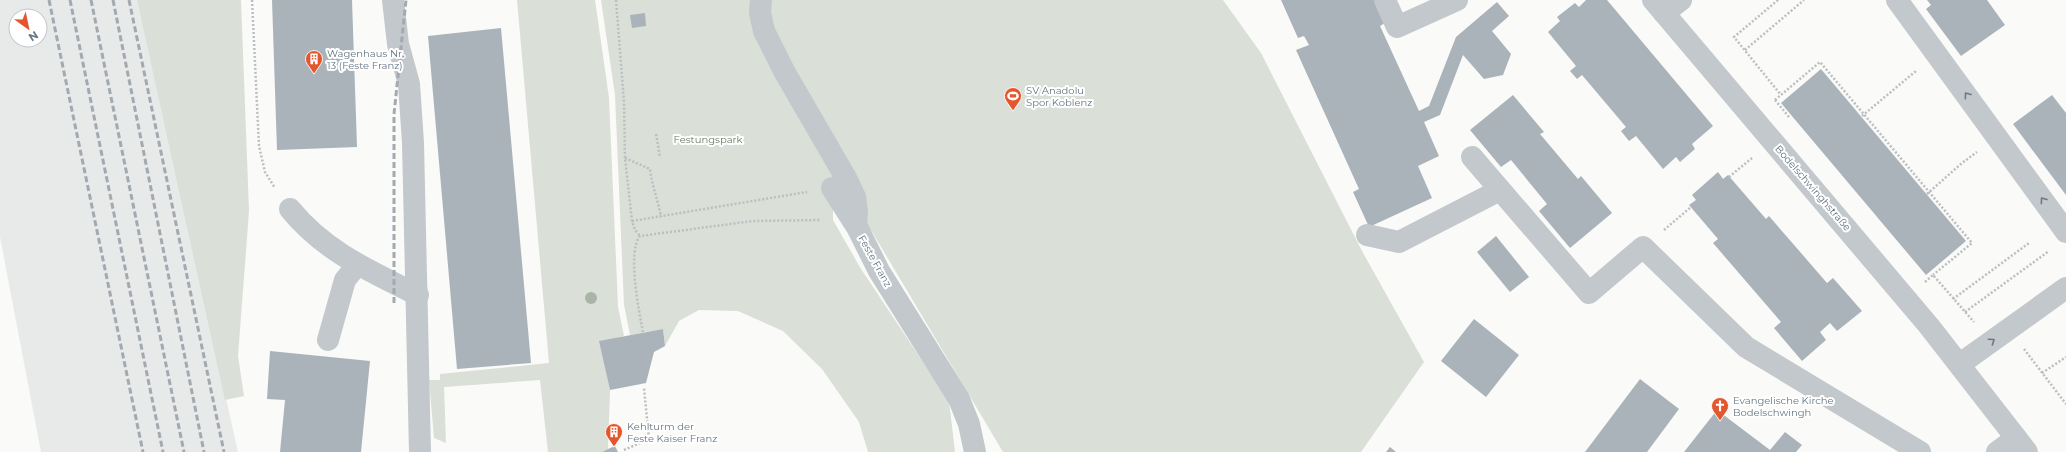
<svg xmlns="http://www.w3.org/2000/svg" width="2066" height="452" font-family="Montserrat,sans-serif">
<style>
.built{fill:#e8e9e9;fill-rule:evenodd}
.green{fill:#dadfd7}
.building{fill:#aab3b9}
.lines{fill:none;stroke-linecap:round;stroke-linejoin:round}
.path{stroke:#bbbfc2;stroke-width:2.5;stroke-dasharray:2 2;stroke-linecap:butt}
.minor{stroke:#c3c8cc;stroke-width:22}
.rail{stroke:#a2aab0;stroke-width:3;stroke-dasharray:6 3;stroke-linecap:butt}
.tree{fill:#aab4a7}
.oneway{stroke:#6a7a87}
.labels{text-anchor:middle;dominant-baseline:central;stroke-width:4;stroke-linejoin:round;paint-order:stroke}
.poi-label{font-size:10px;fill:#657683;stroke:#fff;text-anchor:start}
.park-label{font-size:10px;fill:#687a64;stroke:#fff}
.street-label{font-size:10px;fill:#657683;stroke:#fff}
</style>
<rect width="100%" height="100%" fill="#fafaf8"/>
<path class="built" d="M0 0H137L238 452H41L0 237ZM16 16H40V40H16Z"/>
<g class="green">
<polygon points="137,0 241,0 249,211 238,356 244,396 225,400"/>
<polygon points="517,0 595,0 609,98 618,307 624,336 600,342 610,390 608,449 602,452 548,452 540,380 444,387 446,443 434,438 429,380 440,380 440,374 549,363"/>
<polygon points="601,0 1223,0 1261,53 1362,251 1424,362 1361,452 1003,452 871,230 833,203 833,220 861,269 949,401 955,452 868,452 859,422 822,369 783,331 738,311 699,310 679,321 665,346 663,329 630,335 624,305 615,95"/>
</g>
<g class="building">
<polygon points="272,0 352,0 357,147 277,150"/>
<polygon points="1281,0 1375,0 1385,23 1380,26 1419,111 1429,106 1456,37 1497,2 1509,16 1492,31 1511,54 1503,75 1484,79 1463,55 1440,115 1424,122 1439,156 1418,166 1432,198 1369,227 1353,192 1359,189 1296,50 1309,45 1304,36 1298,38"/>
<polygon points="1586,0 1607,0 1713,126 1692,144 1695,149 1680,162 1676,157 1663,169 1636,136 1629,141 1621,131 1626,127 1582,75 1577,79 1570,71 1576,66 1548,32 1560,21 1557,17 1575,3 1579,7"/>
<polygon points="1927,0 1987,0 2005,25 1961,56 1926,9 1931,5"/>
<polygon points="645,13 646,26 632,28 630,15"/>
<polygon points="501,28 531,363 457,369 428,36"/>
<polygon points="1821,69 1966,241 1926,275 1781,103"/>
<polygon points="1513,95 1544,132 1540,134 1578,179 1581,176 1612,213 1570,248 1539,211 1547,204 1511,160 1501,167 1470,130"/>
<polygon points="2052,95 2066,113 2066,195 2013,124"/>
<polygon points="1718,172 1723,179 1728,175 1766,219 1769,216 1827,283 1833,278 1862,311 1837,331 1830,323 1820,332 1826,340 1802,361 1774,328 1781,322 1713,243 1718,239 1689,205 1696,200 1692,195"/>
<polygon points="1496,236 1529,277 1510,292 1477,252"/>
<polygon points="1474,319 1519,355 1486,397 1441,361"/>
<polygon points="663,329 665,346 654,352 646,383 610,390 599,341"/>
<polygon points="270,351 370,361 361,452 280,452 285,400 267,399"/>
<polygon points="1640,379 1679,409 1647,452 1585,452"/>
<polygon points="1717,410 1770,450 1785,432 1802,445 1796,452 1684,452"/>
<polygon points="615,446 618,452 602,452 608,449"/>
<polygon points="1390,447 1396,452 1386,452"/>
</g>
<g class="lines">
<g class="path">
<polyline points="252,0 259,146 265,172 275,188"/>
<polyline points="616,0 624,102 625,158 632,221 635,230 640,236"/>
<polyline points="1778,0 1734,37 1781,95"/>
<polyline points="1745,50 1804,0"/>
<polyline points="1775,100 1820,62 1972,243 1933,275"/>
<polyline points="1775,100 1789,117"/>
<polyline points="1862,116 1916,71"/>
<polyline points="656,134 660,157"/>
<path d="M625 158 650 169C652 186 658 200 661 217"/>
<polyline points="1729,177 1752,158"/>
<polyline points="1927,194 1962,163 1977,152"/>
<polyline points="632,221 807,192"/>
<polyline points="1664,230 1691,207"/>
<polyline points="1925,282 1933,275 1974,322"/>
<polyline points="1953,299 2029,243"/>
<polyline points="1965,312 2049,251"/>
<path d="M643 332C639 312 627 251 640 236L753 221 821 220"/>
<polyline points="2024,349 2066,404"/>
<polyline points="2042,373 2066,357"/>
<polyline points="624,450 649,439 644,388"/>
</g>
<g class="minor">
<polyline points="393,0 398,44 409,84 413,143 420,452"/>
<polyline points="761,0 760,13 764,31 784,71 846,178 855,197 857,212 856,225 879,271 959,399 969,424 975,452"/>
<polyline points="1385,0 1397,27 1457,0"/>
<polyline points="1653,0 1929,326 2027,452"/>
<polyline points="1897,0 2066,232"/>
<polyline points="1664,13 1681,0"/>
<polyline points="1472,157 1589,293 1643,247 1746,347 1920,452"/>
<polyline points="832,188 855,224"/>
<path d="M290 209C325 252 370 271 418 295"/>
<polyline points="1367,235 1399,242 1500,190"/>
<polyline points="328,340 345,280 357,265"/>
<polyline points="1960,364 2066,288"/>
<polyline points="1997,452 2016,438"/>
</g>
<g class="rail">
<polyline points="49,0 143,452"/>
<polyline points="70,0 163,452"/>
<polyline points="91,0 184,452"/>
<polyline points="113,0 204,452"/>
<polyline points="129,0 224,452"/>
<polyline points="394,303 394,114 406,0"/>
</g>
</g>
<circle class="tree" cx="591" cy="298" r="6"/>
<defs><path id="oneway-chevron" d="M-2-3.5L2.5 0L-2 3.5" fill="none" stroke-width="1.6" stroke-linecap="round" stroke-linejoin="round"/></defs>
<g class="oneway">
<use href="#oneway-chevron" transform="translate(1967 95) rotate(-126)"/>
<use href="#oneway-chevron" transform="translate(2043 200) rotate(-126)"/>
<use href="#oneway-chevron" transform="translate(1992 341) rotate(-35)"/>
</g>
<defs>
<symbol id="building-pin" viewBox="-11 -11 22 30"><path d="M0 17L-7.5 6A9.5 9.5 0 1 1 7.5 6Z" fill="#e4572e" stroke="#fff"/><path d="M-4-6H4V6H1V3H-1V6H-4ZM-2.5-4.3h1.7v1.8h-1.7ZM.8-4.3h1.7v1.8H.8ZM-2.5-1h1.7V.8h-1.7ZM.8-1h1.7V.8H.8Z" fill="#fff"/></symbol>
<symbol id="stadium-pin" viewBox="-11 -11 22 30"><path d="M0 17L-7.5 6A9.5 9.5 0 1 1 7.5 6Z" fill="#e4572e" stroke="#fff"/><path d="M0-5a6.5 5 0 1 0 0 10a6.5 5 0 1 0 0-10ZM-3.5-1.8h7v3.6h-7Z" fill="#fff"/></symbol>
<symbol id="church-pin" viewBox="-11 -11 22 30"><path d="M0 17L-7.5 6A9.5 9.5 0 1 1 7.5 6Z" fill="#e4572e" stroke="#fff"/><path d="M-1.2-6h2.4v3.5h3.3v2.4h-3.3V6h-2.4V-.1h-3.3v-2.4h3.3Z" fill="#fff"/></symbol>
</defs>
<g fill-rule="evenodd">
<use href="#building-pin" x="304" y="49" width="20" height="27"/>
<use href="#stadium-pin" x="1003" y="86" width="20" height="27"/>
<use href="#church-pin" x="1710" y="396" width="20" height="27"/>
<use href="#building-pin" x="604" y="422" width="20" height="27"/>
</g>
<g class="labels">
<g class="poi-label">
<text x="327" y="53">Wagenhaus Nr.<tspan x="327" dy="12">13 (Feste Franz)</tspan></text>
<text x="1026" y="90">SV Anadolu<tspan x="1026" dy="12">Spor Koblenz</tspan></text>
<text x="1733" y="400">Evangelische Kirche<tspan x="1733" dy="12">Bodelschwingh</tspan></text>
<text x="627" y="426">Kehlturm der<tspan x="627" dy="12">Feste Kaiser Franz</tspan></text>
</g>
<g class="park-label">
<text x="708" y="139">Festungspark</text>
</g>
<g class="street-label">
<text transform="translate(1813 188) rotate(49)">Bodelschwinghstraße</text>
<text transform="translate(875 261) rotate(61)">Feste Franz</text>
</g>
</g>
<g transform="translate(28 28) rotate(147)"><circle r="19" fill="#ffffff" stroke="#c1c8cd"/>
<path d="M0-3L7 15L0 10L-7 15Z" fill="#e4572e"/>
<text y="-6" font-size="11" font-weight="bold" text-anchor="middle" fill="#657683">N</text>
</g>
</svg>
